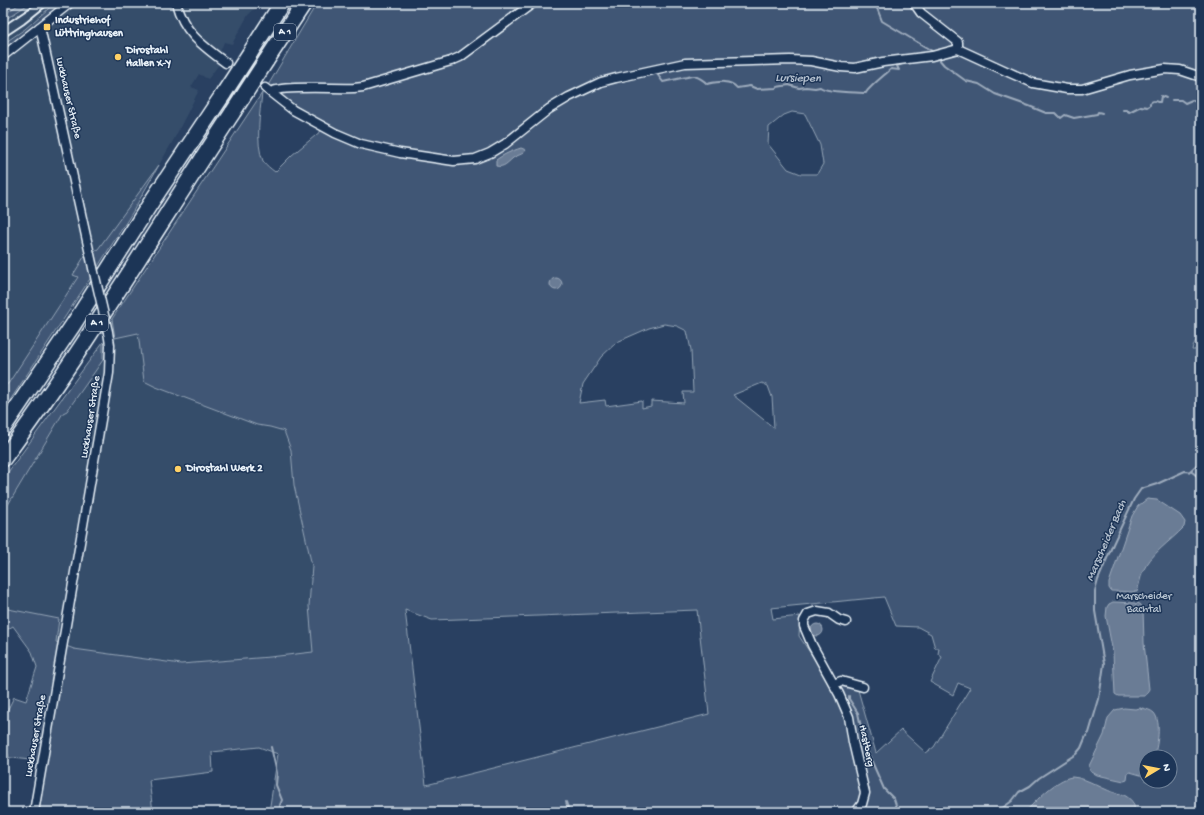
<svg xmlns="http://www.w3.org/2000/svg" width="1204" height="815" font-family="'Gochi Hand',sans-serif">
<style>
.built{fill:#364d6b}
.green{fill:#415774;stroke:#94a4b6;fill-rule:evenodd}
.water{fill:#6b7c95;stroke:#9dabbd}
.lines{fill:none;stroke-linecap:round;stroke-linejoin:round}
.stream{stroke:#9dabbd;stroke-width:2}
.street-tunnel{stroke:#465b78;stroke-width:8;stroke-dasharray:8 4;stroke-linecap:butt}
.street-casing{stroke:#e8f1f8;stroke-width:11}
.highway-casing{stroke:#e8f1f8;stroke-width:18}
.street{stroke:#1d3557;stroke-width:8}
.highway{stroke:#1d3557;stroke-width:15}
.rail{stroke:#e8f1f8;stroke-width:2}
.street-bridge-casing{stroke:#e8f1f8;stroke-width:11;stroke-linecap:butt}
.highway-bridge-casing{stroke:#e8f1f8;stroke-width:18;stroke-linecap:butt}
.street-bridge{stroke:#1d3557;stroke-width:8}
.highway-bridge{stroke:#1d3557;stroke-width:15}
.poi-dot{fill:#ffd166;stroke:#1d3557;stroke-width:1.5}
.labels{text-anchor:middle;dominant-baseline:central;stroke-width:3;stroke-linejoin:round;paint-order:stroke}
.shield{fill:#1d3557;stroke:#abb9c8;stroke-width:1}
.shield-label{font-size:10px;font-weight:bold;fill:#e8f1f8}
.poi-label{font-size:11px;font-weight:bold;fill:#e8f1f8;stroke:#1d3557;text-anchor:start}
.street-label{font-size:11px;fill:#e8f1f8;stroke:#1d3557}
.park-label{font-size:11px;fill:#b6c3d0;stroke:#1d3557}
.water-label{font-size:12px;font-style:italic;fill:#b6c2d0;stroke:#1d3557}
</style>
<rect width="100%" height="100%" fill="#294061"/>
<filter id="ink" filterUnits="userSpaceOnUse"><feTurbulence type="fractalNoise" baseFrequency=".025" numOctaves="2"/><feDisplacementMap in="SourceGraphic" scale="8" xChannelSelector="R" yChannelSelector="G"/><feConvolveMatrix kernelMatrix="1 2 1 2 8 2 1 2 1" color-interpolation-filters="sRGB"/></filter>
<g filter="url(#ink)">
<g class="built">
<polygon points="30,3 55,3 25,29 3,44 3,21"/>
<polygon points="70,3 261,3 248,15 232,44 224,42 220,52 220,63 208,79 199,74 191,87 199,90 174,139 159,165 98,249 84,257 74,275 78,277 8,384 3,385 3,52"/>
<polygon points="138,333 156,387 257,425 270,427 284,431 291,450 294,485 312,566 309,606 313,652 270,657 181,664 74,649 56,642 59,619 3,608 3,513 63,413 68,411 103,360 114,376 115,338"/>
</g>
<g class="green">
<polygon points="21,3 30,3 3,21 3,15"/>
<polygon points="55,3 63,3 33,30 3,51 3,44 25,29"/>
<path d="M317 3H1201V331L1193 346 1192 350H1195L1201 340V812H269L278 754 259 747 212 752 213 772 149 780 153 812H29L39 761 3 757V713H6L14 697 26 701 37 667 32 652 13 626 3 632V608L59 619 56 642 74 649 181 664 270 657 313 652 309 606 312 566 294 485 291 450 284 431 270 427 257 425 156 387 144 381 138 333 115 338 112 319 262 93C260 113 255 142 263 161 266 165 271 169 275 172L292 155 327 126 267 87ZM792 112 805 114 820 145 823 164 817 174H801L788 169 768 144 769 127 784 115ZM664 324 677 326 687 331 691 350 693 392H683L684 403 651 401V406L642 408V401L606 406 605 400 579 403 583 384 601 357 617 342 649 328ZM762 383 768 386 772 397 774 428 733 395ZM884 597 896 626 918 627 931 634 935 648H939L938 654 942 657 930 682 953 695 958 683 970 688 934 747 926 753 901 730 876 753 858 690 829 681 799 636 800 616 773 619 771 608ZM405 610 432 620 697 610 709 714 426 785ZM1146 757H1170V781H1146Z"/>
<polygon points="159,165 132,213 86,285 3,411 3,385 8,384 78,277 73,275 84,257 98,249"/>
<polygon points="103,342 103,360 67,411 63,413 3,513 3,479"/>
</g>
<g class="water">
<path d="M521 148 526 150C523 155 517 155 513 158 507 163 504 168 496 166V160C504 154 512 151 521 148Z"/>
<circle cx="556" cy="284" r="6"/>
<path d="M1147 499 1157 500 1180 515 1185 522 1184 527C1170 542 1151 553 1142 573 1140 579 1139 586 1137 592L1111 591 1109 588V583L1132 516 1138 506Z"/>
<polygon points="1113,602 1135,603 1136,605 1137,603 1140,604 1143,608 1144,643 1149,689 1145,696 1118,696 1115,694 1113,653 1106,616 1107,607 1109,604"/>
<circle cx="817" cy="630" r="6"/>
<path d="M1124 708 1135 709 1141 708V710L1142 708C1146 709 1151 710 1154 713 1162 722 1157 747 1154 757H1146V774L1144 776 1130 772 1128 773 1127 780 1124 781 1097 775 1090 771 1089 766 1104 735 1108 718 1115 710Z"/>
<path d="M1072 777C1090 778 1104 792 1121 794V795L1122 794C1130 798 1136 803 1134 812H1025C1036 801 1056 779 1072 777Z"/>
</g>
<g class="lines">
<g class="stream">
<polyline points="875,3 882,21 932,51"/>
<polyline points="938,58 944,65 966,81 979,84 995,94 1029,106 1046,113 1056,113 1061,118 1065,115 1074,118 1097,114 1098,112 1102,113"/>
<path d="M657 74 663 82C668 81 690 76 693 76 697 76 705 81 707 84 717 82 730 79 737 88L750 86 757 89 776 88 777 87 789 85 799 88 806 87 815 88 820 87C827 93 856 92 866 93 868 88 886 74 891 69L899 70 897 66 905 63"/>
<polyline points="1172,100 1181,100 1185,103 1192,100 1201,104"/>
<path d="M1123 110H1126L1129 112 1141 106 1147 107 1150 105V103C1156 98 1155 103 1160 102L1161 96 1166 98"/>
<polyline points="1190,471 1201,461"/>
<polyline points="849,696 849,699 858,713 865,746 884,789 894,799 897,808 907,812"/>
<polyline points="3,744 8,756"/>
<polyline points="271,747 277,773 276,785 282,800 280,805 281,809 279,812"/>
<polyline points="566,802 569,811 568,812"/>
<polyline points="997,812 1012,801 1019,792 1030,786 1039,778 1076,754 1081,748 1086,736 1089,733 1099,699 1104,664 1095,611 1095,591 1098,580 1113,544 1134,499 1141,489 1157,484 1185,471 1192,472 1201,479"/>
</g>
<polyline class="street-tunnel" points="226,63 265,88"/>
<defs>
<g id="street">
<path d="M176 3C184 33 202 45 226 63"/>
<polyline points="914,3 921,13 958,42 958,49"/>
<polyline points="40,27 93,268"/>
<polyline points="3,56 70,3"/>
<polyline points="265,88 293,110 335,133 361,144 400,153 454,161 475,159 490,153 505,144 549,109 569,97 601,82 616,78 685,63 790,60 811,61 841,67 855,68 883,62 932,56 958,49 1006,71 1033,83 1067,89 1082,89 1130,75 1165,69 1180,70 1201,77"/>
<path d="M271 92C281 85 338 89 354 88L363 87 451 61 460 57 533 3"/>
<polyline points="846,622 839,620 829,613 817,611 808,614 804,621 804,626 812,645 839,694 849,717 853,742 865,793 862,804 856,812"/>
<polyline points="834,684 841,681 863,687"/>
<polyline points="34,812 109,373 110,345 108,332"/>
</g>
<g id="highway">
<polyline points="250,53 282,3"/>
<polyline points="266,61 304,3"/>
<polyline points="3,428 73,325 152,201 224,93"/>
<path d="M3 459C86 347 157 227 233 112"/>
</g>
</defs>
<use href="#street" class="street-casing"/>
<use href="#highway" class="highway-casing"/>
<use href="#street" class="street"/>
<use href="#highway" class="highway"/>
<g class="rail">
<polyline points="3,26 37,3"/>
<polyline points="3,38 24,24 50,3"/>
</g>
<defs>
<polyline id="street-bridge" points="93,268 108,332"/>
<g id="highway-bridge">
<polyline points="224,93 250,53"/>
<polyline points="233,112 266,61"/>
</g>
</defs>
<use href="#street-bridge" class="street-bridge-casing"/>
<use href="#highway-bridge" class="highway-bridge-casing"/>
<use href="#street-bridge" class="street-bridge"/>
<use href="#highway-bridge" class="highway-bridge"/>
</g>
</g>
<g class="poi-dot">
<rect x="43" y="23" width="8" height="8" rx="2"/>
<circle cx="118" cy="57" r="4"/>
<circle cx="178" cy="469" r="4"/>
</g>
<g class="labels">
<g class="shield">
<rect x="274" y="24" width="22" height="16" rx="3"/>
<rect x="86" y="315" width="22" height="16" rx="3"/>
</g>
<g class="shield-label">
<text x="285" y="32">A 1</text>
<text x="97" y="323">A 1</text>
</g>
<g class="poi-label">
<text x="55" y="21">Industriehof<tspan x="55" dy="13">Lüttringhausen</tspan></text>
<text x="126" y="51">Dirostahl<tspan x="126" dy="13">Hallen X-Y</tspan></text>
<text x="186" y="469">Dirostahl Werk 2</text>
</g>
<g class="street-label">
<text transform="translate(68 98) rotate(77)">Luckhauser Straße</text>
<text transform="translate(91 417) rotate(-81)">Luckhauser Straße</text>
<text transform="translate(36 736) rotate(-80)">Luckhauser Straße</text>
<text transform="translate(866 746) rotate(78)">Hastberg</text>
</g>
<g class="park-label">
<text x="1144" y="597">Marscheider<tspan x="1144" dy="13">Bachtal</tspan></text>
</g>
<g class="water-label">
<text transform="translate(798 79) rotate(1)">Lursiepen</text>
<text transform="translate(1107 541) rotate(-67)">Marscheider Bach</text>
</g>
</g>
<rect width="1204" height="815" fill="none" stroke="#1d3557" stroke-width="16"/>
<rect x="8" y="8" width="1188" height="799" fill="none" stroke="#e8f1f8" stroke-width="1.5" filter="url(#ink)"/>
<g transform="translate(1158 769) rotate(80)"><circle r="19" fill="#1d3557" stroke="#6e8097"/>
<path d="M0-3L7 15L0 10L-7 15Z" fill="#ffd166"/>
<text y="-6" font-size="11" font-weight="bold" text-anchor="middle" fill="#e8f1f8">N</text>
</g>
</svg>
